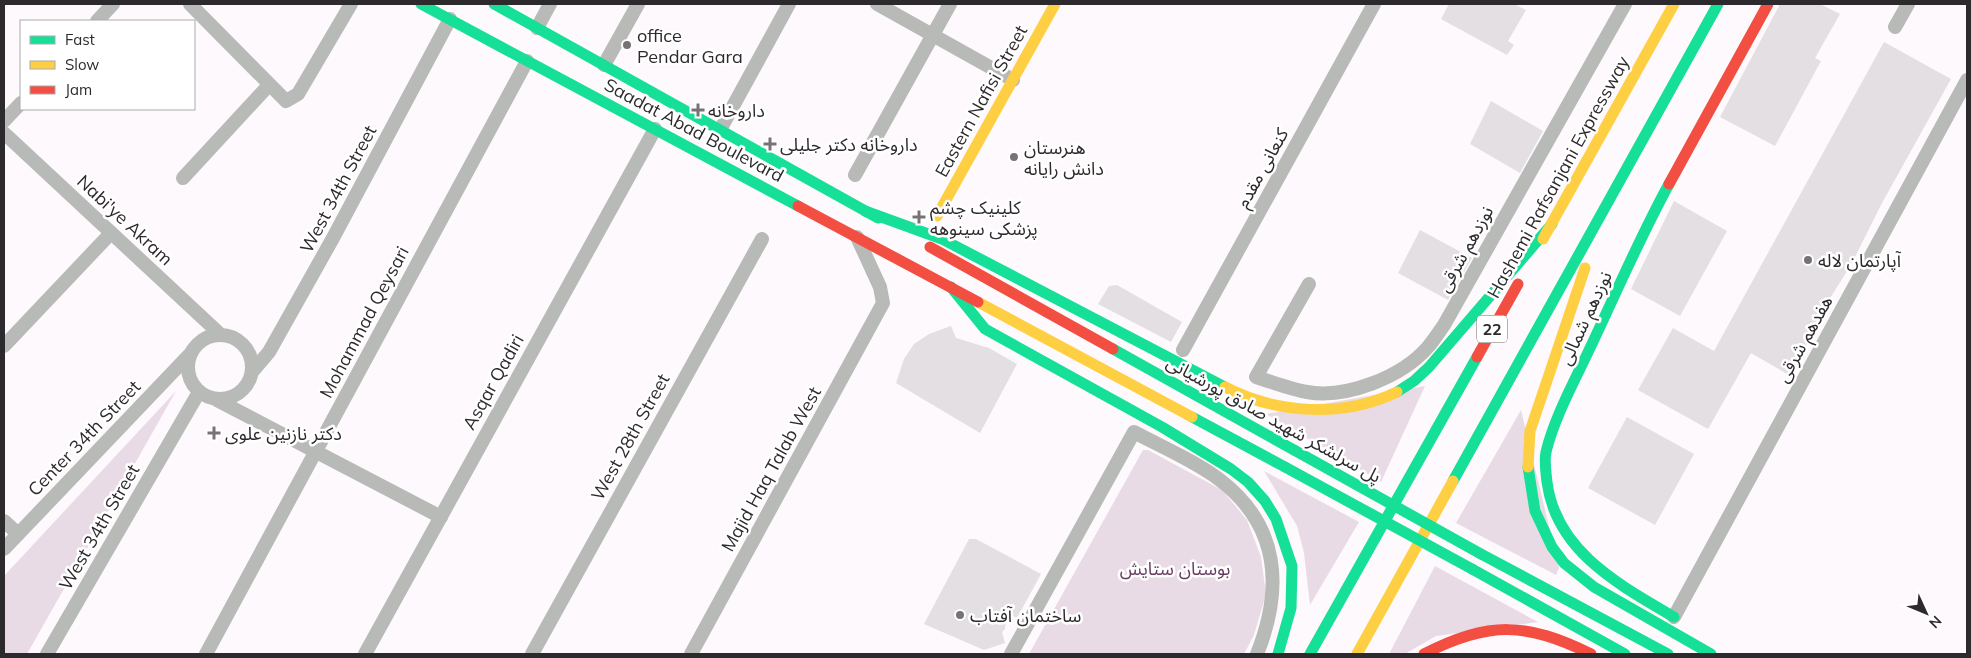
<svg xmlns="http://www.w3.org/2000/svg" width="1971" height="658" font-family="Mulish,'Noto Sans Arabic',sans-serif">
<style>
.green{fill:#e9dbe6}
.building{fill:#e3dfe2}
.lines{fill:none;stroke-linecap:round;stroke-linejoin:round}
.street{stroke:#b8bab7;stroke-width:14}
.fast{stroke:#16e098;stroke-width:11}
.slow{stroke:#ffcf43;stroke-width:11}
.jam{stroke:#f24e42;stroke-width:11}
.fast-bridge{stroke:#16e098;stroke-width:11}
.poi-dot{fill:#767275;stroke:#fff;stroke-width:2}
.labels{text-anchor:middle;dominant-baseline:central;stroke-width:5;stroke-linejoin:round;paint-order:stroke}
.shield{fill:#fff;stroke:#6c6a6c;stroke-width:1}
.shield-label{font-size:16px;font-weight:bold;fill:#2d2a2d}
.poi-label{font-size:18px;fill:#2d2a2d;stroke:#fff;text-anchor:start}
.street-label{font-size:18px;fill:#2d2a2d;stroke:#fff}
.park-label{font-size:18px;fill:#653c5f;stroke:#fff}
</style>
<rect width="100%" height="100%" fill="#fef9fc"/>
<g class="green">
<polygon points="1425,386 1381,482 1266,414"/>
<polygon points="176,391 27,654 4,654 4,576"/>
<polygon points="1521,410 1559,568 1556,575 1456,523"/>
<polygon points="1143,450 1148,450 1222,490 1247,520 1261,557 1266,594 1254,635 1244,654 1029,654"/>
<polygon points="1264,471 1359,522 1310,605 1304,553 1297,526"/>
<polygon points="1435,566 1538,622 1436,636 1405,654 1389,654"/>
</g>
<g class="building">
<polygon points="1449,4 1514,4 1526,10 1508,41 1514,45 1507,55 1441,19"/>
<polygon points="1780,4 1820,4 1840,14 1815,58 1821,61 1775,146 1720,117"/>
<polygon points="1884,42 1951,79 1882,203 1851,265 1818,317 1822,319 1789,375 1751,353 1708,429 1638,390 1673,328 1714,351"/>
<polygon points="1491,101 1543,131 1520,173 1470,144"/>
<polygon points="1674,201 1727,231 1680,316 1631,289"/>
<polygon points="1420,230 1472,258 1448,300 1398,273"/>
<polygon points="1117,285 1182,322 1171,342 1098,304 1109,286"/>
<polygon points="951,326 956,338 989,348 1017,364 980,433 896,383 904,359 914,344 929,334"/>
<polygon points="1627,417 1694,454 1655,525 1588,488"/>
<polygon points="969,539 976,539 1041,574 1017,618 1007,613 1005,629 1002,632 1005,643 984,650 924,624"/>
</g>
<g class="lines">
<g class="street">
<polyline points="190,4 286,101 298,94 351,4"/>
<polyline points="877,4 1013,80"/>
<polyline points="97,21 113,4"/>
<polyline points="1895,27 1908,4"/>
<polyline points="537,28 550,4"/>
<polyline points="604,65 638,4"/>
<polyline points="4,121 21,103"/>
<polyline points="720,130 789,4"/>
<polyline points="4,133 221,335"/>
<polyline points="855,175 950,4"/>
<polyline points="183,178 269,85"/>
<path d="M1309 284 1256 377C1272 382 1290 389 1307 392 1346 399 1402 377 1428 347 1434 340 1439 332 1444 325L1625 4"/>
<circle cx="220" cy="367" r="32"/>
<polyline points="4,346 111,233"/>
<polyline points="1183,350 1374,4"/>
<polyline points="252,372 269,352 333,238 450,19"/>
<polyline points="217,400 441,517"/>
<polyline points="4,521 18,534"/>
<polyline points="4,549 191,353"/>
<polyline points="1674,617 1967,80"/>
<polyline points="47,654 199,392"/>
<polyline points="206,654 527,61"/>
<polyline points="365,654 655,129"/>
<polyline points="532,654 762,239"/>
<polyline points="691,654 883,303 880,287 857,237"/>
<path d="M1011 654 1134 432C1160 446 1197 462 1220 480 1280 526 1283 589 1257 654"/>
</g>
<g class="fast">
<polyline points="421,4 798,206"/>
<polyline points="494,4 878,218"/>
<path d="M1669 184C1640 237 1616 293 1590 348 1575 380 1554 418 1546 452 1544 462 1546 473 1547 482 1556 552 1620 585 1674 617"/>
<polyline points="865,211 942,239 1225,387"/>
<polyline points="951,287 985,329 1162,427 1231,469 1248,482 1265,501 1276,519 1292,566 1291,608 1278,654"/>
<polyline points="1113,349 1294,450"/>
<polyline points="1397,392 1414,381 1429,367 1552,224"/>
<polyline points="1192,417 1285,467"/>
<polyline points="1528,467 1535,511 1552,547 1564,563 1594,587 1711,654"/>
<polyline points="1453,481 1718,4"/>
<polyline points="1481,554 1668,654"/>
<polyline points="1472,569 1625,654"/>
<polyline points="1310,654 1477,357"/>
</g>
<g class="slow">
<polyline points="937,216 1055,4"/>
<polyline points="1543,239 1674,4"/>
<polyline points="978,302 1192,417"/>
<path d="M1225 387C1277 414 1343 418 1397 392"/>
<polyline points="1528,467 1530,431 1585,268"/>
<polyline points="1357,654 1453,481"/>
</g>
<g class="jam">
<polyline points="1669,184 1768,4"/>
<polyline points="798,206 978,302"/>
<polyline points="930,247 1113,349"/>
<polyline points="1477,357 1518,284"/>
<path d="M1424 654C1489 621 1526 622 1591 654"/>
</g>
<g class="fast-bridge">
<polyline points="1294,450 1481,554"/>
<polyline points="1285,467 1472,569"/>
</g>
</g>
<g class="poi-dot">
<circle cx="627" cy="45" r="5"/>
<path d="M695.5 102.5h5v5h5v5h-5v5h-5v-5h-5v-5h5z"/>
<path d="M767.5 136.5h5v5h5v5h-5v5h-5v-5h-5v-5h5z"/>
<circle cx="1014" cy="157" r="5"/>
<path d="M916.5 209.5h5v5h5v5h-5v5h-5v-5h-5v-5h5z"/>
<circle cx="1808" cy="260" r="5"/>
<path d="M211.5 425.5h5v5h5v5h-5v5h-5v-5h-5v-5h5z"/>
<circle cx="960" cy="615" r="5"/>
</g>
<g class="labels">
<rect class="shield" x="1477" y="315.5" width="30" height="27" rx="4"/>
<g class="shield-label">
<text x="1492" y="329">22</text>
</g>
<g class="poi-label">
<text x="637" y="35">office<tspan x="637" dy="21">Pendar Gara</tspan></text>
<text x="708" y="110">داروخانه</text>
<text x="780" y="144">داروخانه دکتر جلیلی</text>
<text x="1024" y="147">هنرستان<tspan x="1024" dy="21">دانش رایانه</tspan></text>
<text x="930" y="207">کلینیک چشم<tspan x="930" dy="21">پزشکی سینوهه</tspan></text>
<text x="1818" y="260">آپارتمان لاله</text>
<text x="225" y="433">دکتر نازنین علوی</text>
<text x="970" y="615">ساختمان آفتاب</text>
</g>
<g class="street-label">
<text transform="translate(981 101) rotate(-61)">Eastern Nafisi Street</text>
<text transform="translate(694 130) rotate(28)">Saadat Abad Boulevard</text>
<text transform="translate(1262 168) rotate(-61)">کنعانی مقدم</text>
<text transform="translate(1558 177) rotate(-61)">Hashemi Rafsanjani Expressway</text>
<text transform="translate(338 189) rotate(-62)">West 34th Street</text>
<text transform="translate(125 220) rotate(43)">Nabi'ye Akram</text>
<text transform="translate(1465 249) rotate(-61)">نوزدهم شرقی</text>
<text transform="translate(1585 318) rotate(-65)">نوزدهم شمالی</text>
<text transform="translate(364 322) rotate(-62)">Mohammad Qeysari</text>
<text transform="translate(1804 339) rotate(-61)">هفدهم شرقی</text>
<text transform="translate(493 382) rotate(-61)">Asqar Qadiri</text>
<text transform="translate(1274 419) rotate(29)">پل سرلشکر شهید صادق پورشیانی</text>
<text transform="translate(630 437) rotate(-61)">West 28th Street</text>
<text transform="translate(84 438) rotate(-46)">Center 34th Street</text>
<text transform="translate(771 469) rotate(-61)">Majid Haq Talab West</text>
<text transform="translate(99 527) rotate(-60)">West 34th Street</text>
</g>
<g class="park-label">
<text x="1175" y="568">بوستان ستایش</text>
</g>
</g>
<rect width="1971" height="658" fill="none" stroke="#2d2a2d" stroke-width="10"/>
<rect x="20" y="20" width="175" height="90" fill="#ffffff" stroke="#abaaab"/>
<rect x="30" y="36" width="25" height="8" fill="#16e098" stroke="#abaaab"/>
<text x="65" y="45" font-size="15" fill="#2d2a2d">Fast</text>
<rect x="30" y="61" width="25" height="8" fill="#ffcf43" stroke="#abaaab"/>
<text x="65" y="70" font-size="15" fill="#2d2a2d">Slow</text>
<rect x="30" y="86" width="25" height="8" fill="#f24e42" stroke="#abaaab"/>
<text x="65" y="95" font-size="15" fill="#2d2a2d">Jam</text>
<g transform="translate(1926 613) rotate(134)" stroke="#ffffff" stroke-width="4" paint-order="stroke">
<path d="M0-4L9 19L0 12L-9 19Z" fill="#2d2a2d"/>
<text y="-8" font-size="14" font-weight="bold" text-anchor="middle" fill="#2d2a2d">N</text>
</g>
</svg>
